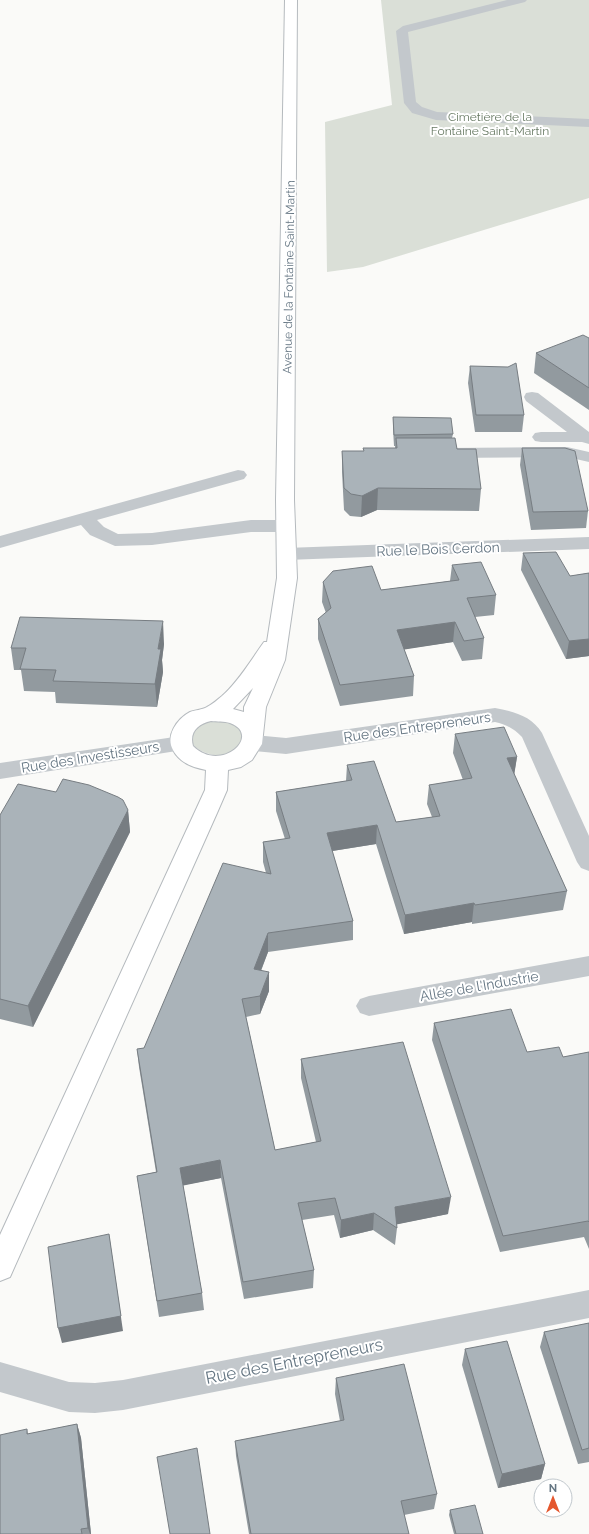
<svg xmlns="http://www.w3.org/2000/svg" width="589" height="1534" font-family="Raleway,sans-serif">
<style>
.green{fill:#dadfd7}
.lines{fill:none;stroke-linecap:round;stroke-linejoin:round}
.major-casing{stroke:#b5babe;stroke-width:2}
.minor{fill:#c3c8cc;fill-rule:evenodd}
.major{fill:#fff;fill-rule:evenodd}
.wall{fill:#929a9f}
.shaded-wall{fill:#777d82}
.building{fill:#aab3b9;stroke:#777d82}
.labels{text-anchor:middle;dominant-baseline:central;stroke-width:4;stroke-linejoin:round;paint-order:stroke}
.far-park-label{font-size:12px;fill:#687a64;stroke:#fff}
.far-street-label{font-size:12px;fill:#657683;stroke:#fff}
.street-label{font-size:14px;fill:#657683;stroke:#fff}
.near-street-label{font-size:17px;fill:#657683;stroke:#fff}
</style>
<rect width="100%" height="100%" fill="#fafaf8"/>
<g class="green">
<polygon points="381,0 589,0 589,198 363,267 327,272 325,122 392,105"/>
<path d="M210 720 234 723 244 733 241 746C236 749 231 753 225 755 210 758 178 745 196 728 200 724 206 722 210 720Z"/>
</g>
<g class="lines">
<defs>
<path id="major" d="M285 0H297L294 500 297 578 285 660 266 707 262 744 252 760 241 767 228 770 227 790 217 813 10 1277 0 1281V1235L205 790 206 770C192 767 180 763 173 750 165 736 177 719 190 712 195 710 202 710 207 707 213 704 217 700 222 696 239 681 251 660 264 642H267L277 578 276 500ZM253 688 244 707V712L233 709ZM211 721C217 722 224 721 230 723 263 735 221 774 193 746 189 732 198 724 211 721Z"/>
</defs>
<use href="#major" class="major-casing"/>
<g class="minor">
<polygon points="507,0 527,0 525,2 408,32 416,102 422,107 437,112 589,119 589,127 436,120 412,113 404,103 396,31 403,26"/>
<polygon points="532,392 538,393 589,432 589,444 582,442 541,442 535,441 532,437 535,433 541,432 567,432 526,401 524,397 526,393"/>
<polygon points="567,447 589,452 589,462 567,457 446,458 440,457 437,453 440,449 446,448"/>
<polygon points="238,470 244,471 247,475 244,479 97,520 104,527 118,534 152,533 251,520 285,520 292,522 294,526 292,530 285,532 251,532 152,545 115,546 90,535 81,525 0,548 0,536"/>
<polygon points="589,537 589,549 286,560 279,558 277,554 279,550 286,548"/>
<path d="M495 708C513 711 532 716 542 733L589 836V871L581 868 577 862 522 737C514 729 506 724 495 722L286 754 253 751 245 748 242 743 245 738 253 735 286 738Z"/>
<polygon points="181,736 189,739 192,744 189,749 0,779 0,763"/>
<polygon points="589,956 589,976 369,1016 360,1013 356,1006 360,999 369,996"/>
<polygon points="589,1290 589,1318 123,1410 95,1413 69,1412 0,1392 0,1362 69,1382 95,1383 123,1380"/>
</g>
<use href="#major" class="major"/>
</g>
<g class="wall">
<polygon points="589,338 589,410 534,373 536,353"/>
<polygon points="470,366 524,415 522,432 475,432 468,383"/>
<polygon points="393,417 453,434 452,438 457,449 481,489 479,511 377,510 361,517 350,516 344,510 342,472 342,451 363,451 395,448 395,446 394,446 393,429"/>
<polygon points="522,448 588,511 586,528 531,530 520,465"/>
<polygon points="523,553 570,576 589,573 589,656 566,659 521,570"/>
<polygon points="452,565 496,595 494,615 475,617 484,638 482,659 462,661 453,642 404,649 414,676 413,696 340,706 318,639 318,619 326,613 322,602 323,582 381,590 450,581"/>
<polygon points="164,644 162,660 163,672 157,707 56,703 55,692 24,691 21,670 14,670 11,648"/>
<polygon points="455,734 517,757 514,774 567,891 563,910 472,924 472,922 404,934 376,844 332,851 353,921 353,940 268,952 261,971 269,991 260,1014 246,1017 275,1150 316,1142 301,1078 301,1059 448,1214 397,1224 397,1228 395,1245 373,1230 340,1238 334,1215 302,1220 314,1270 313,1288 244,1299 221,1178 183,1185 202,1293 204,1310 159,1317 137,1176 156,1172 139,1067 137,1049 144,1048 266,873 263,862 263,842 285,839 276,811 276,792 346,781 347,765 396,822 432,817 427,804 429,785 463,780 453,753"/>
<polygon points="128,810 130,832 33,1027 0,1019 0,815"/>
<polygon points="434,1023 527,1052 563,1057 589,1052 589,1249 584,1237 500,1252 432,1040"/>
<polygon points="589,1323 589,1462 578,1464 540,1347 544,1332"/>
<polygon points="465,1349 545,1464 541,1479 498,1488 462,1365"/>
<polygon points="336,1378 437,1494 434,1509 404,1515 409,1534 249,1534 236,1456 235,1441 340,1421 335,1394"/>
<polygon points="77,1424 81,1438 91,1534 0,1534 27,1429 28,1434"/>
<polygon points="450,1510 483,1534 454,1534 449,1515"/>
</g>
<g class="shaded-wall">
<polygon points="378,488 377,510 361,517 362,496"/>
<polygon points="163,621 164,644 162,660 163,672 157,707 155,684 158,649"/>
<polygon points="455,622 453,642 395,651 397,630"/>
<polygon points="589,639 589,656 566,659 569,641"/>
<polygon points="517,757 514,776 507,758"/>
<polygon points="128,810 130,832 33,1027 28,1006"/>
<polygon points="377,825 376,844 326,852 327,833"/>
<polygon points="474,903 472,922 404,934 405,915"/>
<polygon points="268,933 268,952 254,988 254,969"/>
<polygon points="269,972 269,991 260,1014 260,996"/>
<polygon points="220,1160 221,1178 181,1186 180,1168"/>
<polygon points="451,1197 448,1214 394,1225 395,1207"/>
<polygon points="374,1213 373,1230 340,1238 341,1220"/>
<polygon points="109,1234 123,1331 62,1343 58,1328"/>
<polygon points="77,1424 81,1438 91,1534 90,1534 88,1528"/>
<polygon points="545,1464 541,1479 498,1488 502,1474"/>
</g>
<g class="building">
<polygon points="583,335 589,338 589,388 536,353"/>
<polygon points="516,363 524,415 476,415 470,366 508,367"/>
<polygon points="393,417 451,418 453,434 394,435"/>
<polygon points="396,438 455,438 457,449 476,449 481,489 378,488 362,496 351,494 344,488 342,451 364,451 363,448 397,448"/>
<polygon points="522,448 565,448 575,451 588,511 533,512"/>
<polygon points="556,552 570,576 589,573 589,639 569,641 523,553"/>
<polygon points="481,562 496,595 467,598 484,638 464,641 455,622 397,630 414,676 340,685 318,619 331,608 323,582 333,571 372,566 381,590 459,580 452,565"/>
<polygon points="20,617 163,621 158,649 161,649 155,684 53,681 56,670 20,669 26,648 11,648"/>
<polygon points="504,727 517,757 507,758 567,891 475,905 474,903 405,915 377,825 327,833 353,921 268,933 254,969 269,972 260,996 242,999 275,1150 321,1141 301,1059 403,1042 451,1197 395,1207 397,1228 374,1213 341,1220 335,1198 298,1203 314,1270 243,1282 220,1160 180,1168 202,1293 157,1301 137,1176 157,1172 137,1049 144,1048 223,863 271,874 263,842 290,838 276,792 352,780 347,765 374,761 396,822 440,816 429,785 472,778 455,734"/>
<polygon points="63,779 89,785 118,797 123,800 128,810 28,1006 0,999 0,815 18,784 56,792"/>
<polygon points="511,1009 527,1052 559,1047 563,1057 589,1052 589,1222 588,1221 503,1236 434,1023"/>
<polygon points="109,1234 121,1316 58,1328 48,1247"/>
<polygon points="589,1323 589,1448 582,1450 544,1332"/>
<polygon points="507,1341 545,1464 502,1474 465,1349"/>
<polygon points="404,1364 437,1494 401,1501 409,1534 251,1534 235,1441 344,1420 336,1378"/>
<polygon points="77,1424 88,1528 81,1529 82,1534 0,1534 0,1435 27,1429 27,1434"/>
<polygon points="197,1448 210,1534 170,1534 157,1457"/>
<polygon points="475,1505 483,1534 456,1534 450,1510"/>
</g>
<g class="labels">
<g class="far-park-label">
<text x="490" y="117">Cimetière de la<tspan x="490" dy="14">Fontaine Saint-Martin</tspan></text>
</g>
<g class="far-street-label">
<text transform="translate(289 277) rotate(-89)">Avenue de la Fontaine Saint-Martin</text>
</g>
<g class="street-label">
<text transform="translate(438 549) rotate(-2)">Rue le Bois Cerdon</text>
<text transform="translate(417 727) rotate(-8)">Rue des Entrepreneurs</text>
<text transform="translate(90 757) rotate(-9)">Rue des Investisseurs</text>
<text transform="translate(479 986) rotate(-10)">Allée de l'Industrie</text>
</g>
<g class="near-street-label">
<text transform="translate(294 1361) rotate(-11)">Rue des Entrepreneurs</text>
</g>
</g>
<g transform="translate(553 1498)"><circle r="19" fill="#ffffff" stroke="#c1c8cd"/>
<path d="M0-3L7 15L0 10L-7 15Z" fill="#e4572e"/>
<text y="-6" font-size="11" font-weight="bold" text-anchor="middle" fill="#657683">N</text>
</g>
</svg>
